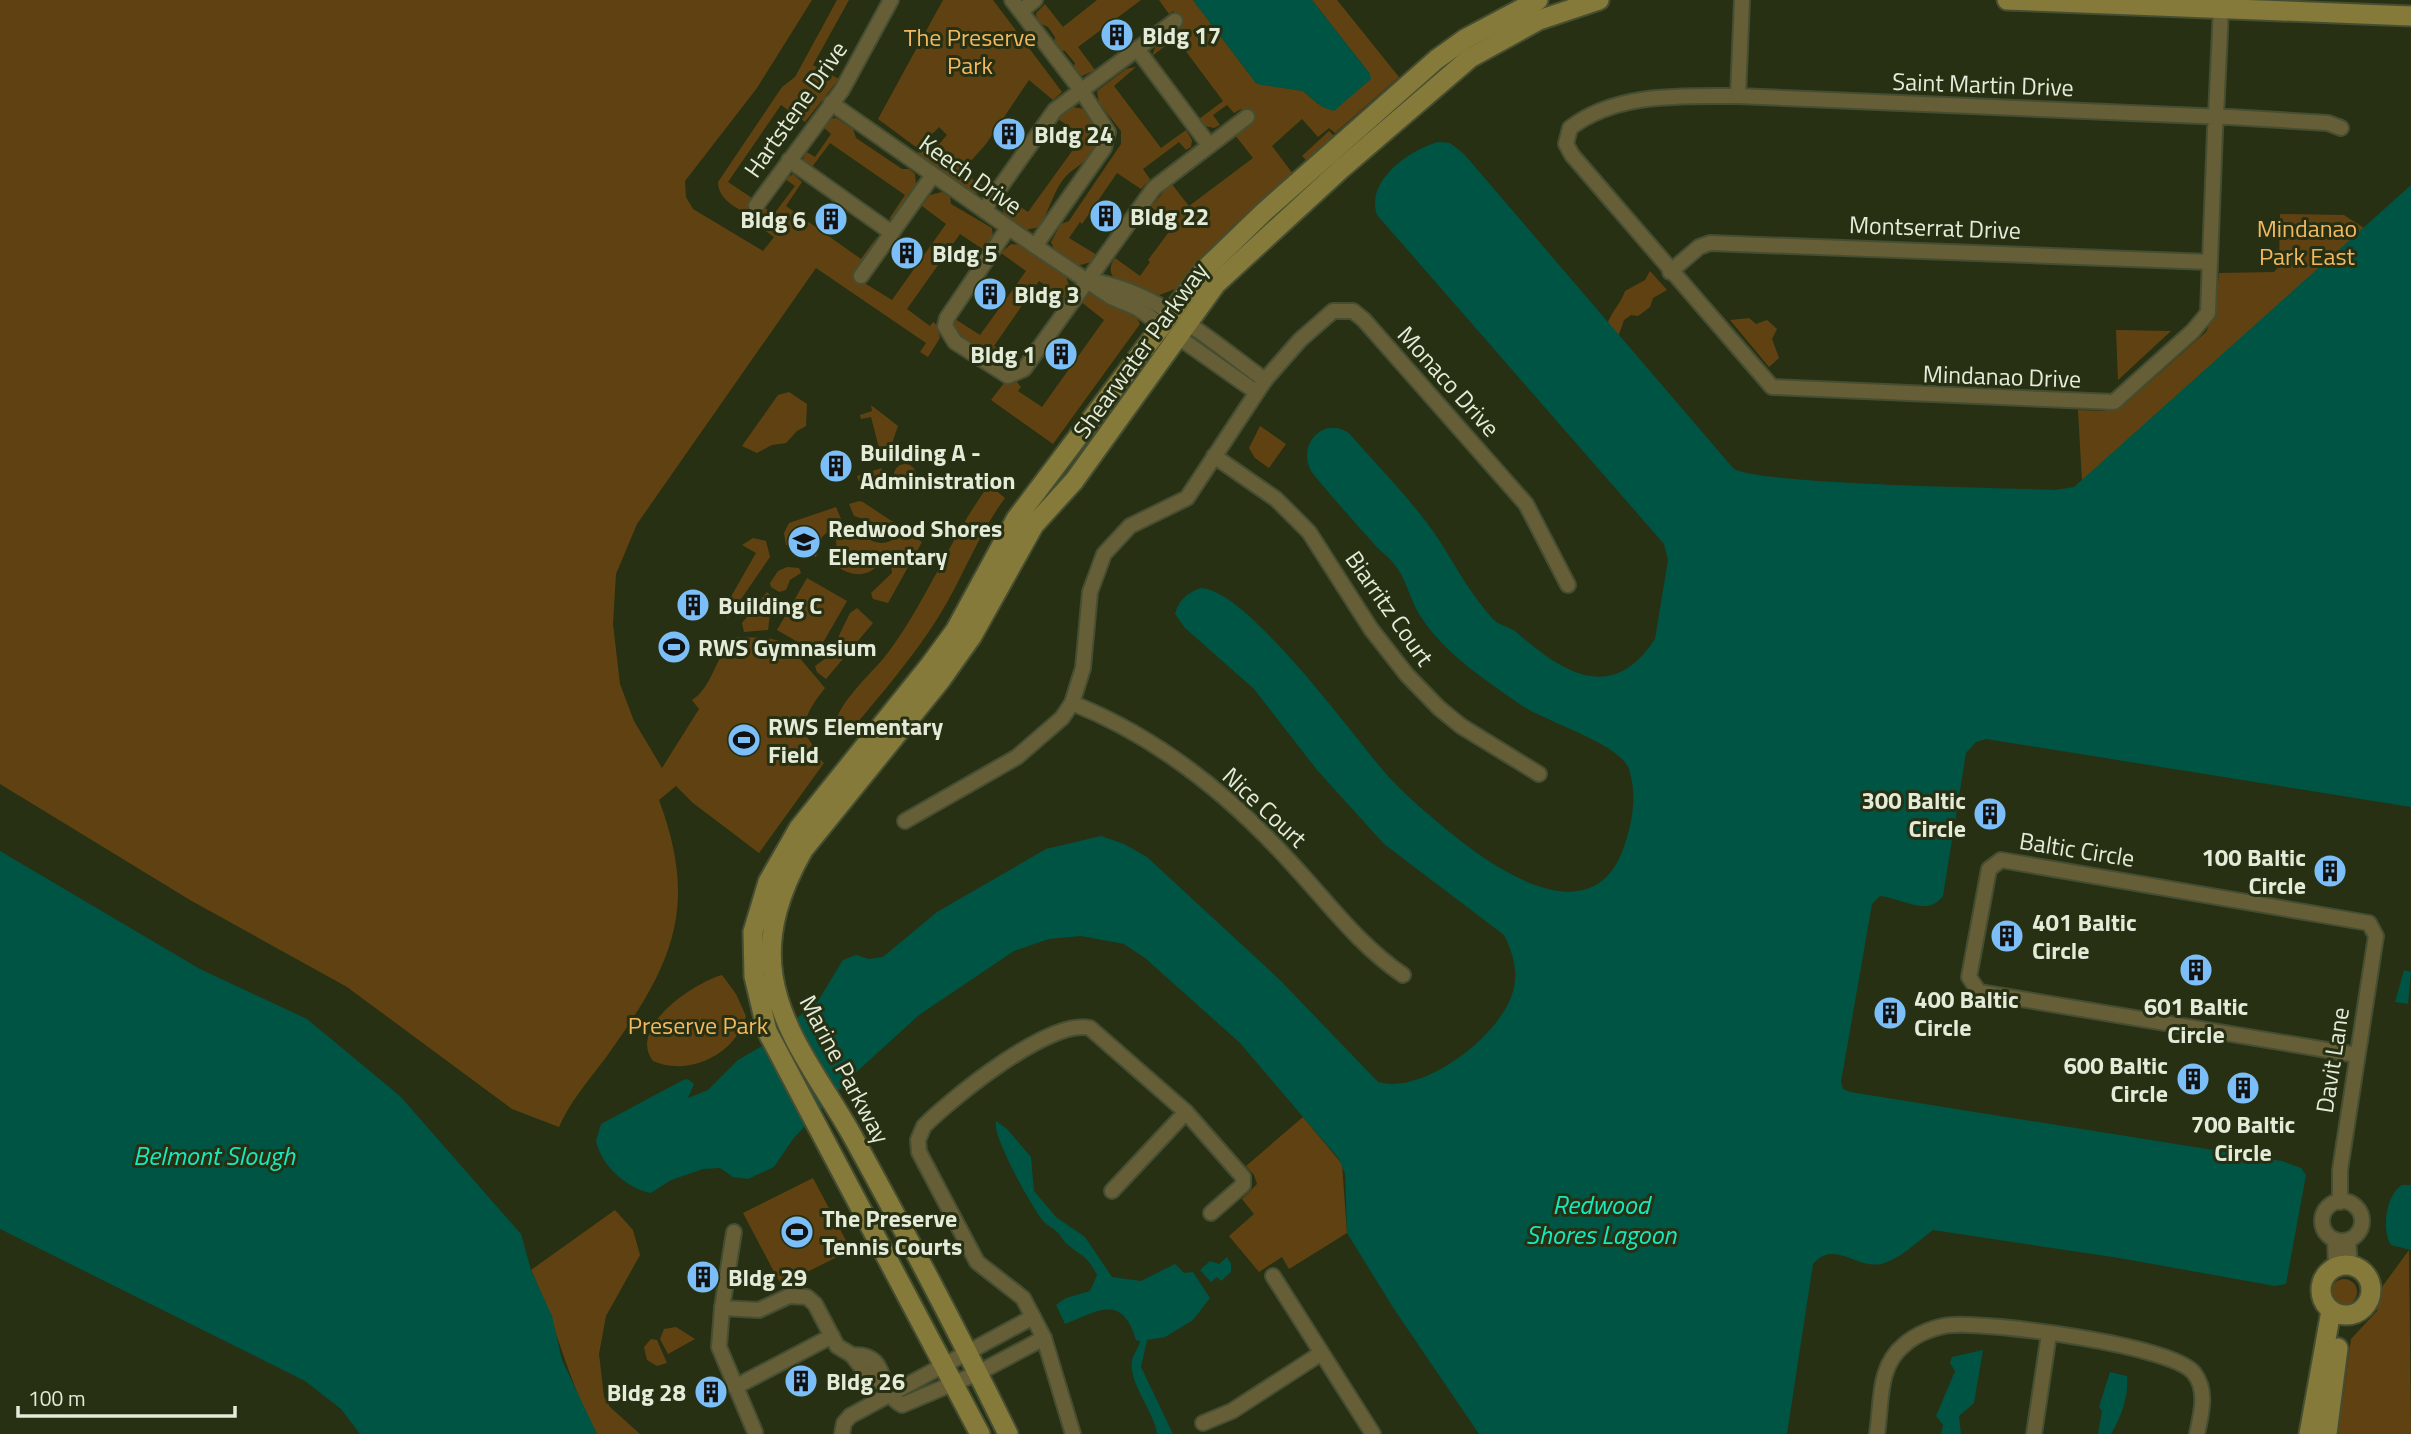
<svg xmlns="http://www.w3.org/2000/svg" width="2411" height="1434" font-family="'Titillium Web',sans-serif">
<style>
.green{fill:#604212;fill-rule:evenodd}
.water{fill:#005443}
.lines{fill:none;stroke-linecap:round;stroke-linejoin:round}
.street-casing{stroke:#454e32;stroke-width:18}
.secondary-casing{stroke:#454e32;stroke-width:23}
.street{stroke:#655e37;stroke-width:14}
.secondary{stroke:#857a39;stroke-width:19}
.labels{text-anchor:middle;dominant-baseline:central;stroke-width:6;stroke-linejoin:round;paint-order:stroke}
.poi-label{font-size:24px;font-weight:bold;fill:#e4ebd9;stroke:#273012;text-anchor:start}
.park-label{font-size:24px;fill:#f4b85f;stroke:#273012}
.street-label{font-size:24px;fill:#e4ebd9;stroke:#273012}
.water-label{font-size:26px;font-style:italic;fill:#15e9be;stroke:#273012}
</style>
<rect width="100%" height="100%" fill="#273012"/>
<g class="green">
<path d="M0 0H812L757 88 685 181 686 197 693 209 763 251 774 237 753 222 759 216C742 213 718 201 718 182L782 87 795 77 837 0H849L813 65 839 79 805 122 781 105 728 182 752 198 748 204 761 213 765 208 774 214 795 186 785 179 793 174 802 182 786 206 861 259 878 235 853 276 892 300 946 224 922 206 930 195 942 192 950 197 951 204 992 228 993 237 984 250 960 234 907 309 930 326 933 322 937 325 940 338 928 357 920 352 926 343 816 268 637 524 616 574 613 624 620 684 634 721 662 768 699 709 692 700C714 686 715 653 737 637L768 638 787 643 825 688C812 705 795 725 813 745L809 748 824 763 759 853 693 803 676 786 659 800C700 910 671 966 607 1056 590 1079 570 1101 559 1127L512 1109 347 987 190 900 0 784Z"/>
<path d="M943 0H993L1062 92 1053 100 1029 80 986 144 961 172 989 189 982 194 974 193 917 155 920 150 878 119ZM939 127 947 135 939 144 930 136Z"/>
<polygon points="1097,0 1141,0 1078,47 1095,70 1082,76 1073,68 1075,63 1065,51 1059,50 1054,45 1055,37 1048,27 1037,22 1036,13 1045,4 1063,27"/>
<path d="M1159 0H1193L1256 83 1303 91 1318 104 1370 74 1312 0H1337L1399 77 1335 133 1329 128 1318 137 1302 119 1272 146 1293 174 1232 227 1175 289 1157 296C1139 290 1097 283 1115 258L1140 276 1150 262 1148 260 1175 224 1151 207 1171 183 1189 206 1253 158 1235 135 1251 123 1241 109 1234 113 1227 105 1213 115 1220 125 1214 128 1205 126 1199 119 1223 101 1176 38 1152 56 1156 45 1183 24 1173 11 1169 14Z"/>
<polygon points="1136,67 1114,86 1161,148 1186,130 1192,140 1191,147 1186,150 1179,142 1143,169 1150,179 1141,189 1117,173 1082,224 1080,222 1069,238 1097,255 1091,262 1077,266 1055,251 1051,242 1061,224 1069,221 1121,144 1121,131 1099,103 1097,91 1126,69"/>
<path d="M1073 107 1084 109C1089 116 1101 128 1100 137 1098 151 1082 164 1073 170 1055 182 1050 211 1039 227L1026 230 1004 214 1001 201 1005 196 1028 212 1083 136 1058 119Z"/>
<polygon points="836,118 853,129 856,138 902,169 909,169 915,174 916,184 892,218 889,219 905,195 830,143 812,167 803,161 805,151 815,157 831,134 823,127 828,119"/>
<polygon points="1329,131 1335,137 1307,161 1302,156"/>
<polygon points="2280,214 2344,215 2364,228 2082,482 2078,410 2104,411 2125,404 2206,332 2215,313 2219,273 2274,272 2279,266"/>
<polygon points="1011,244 1020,245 1066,277 1069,285 1064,298 1039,281 994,346 1018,364 1007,368 958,335 953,327 955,319 980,335 1026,271 1001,253"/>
<path d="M1650 271 1667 290 1653 298 1650 307 1638 316 1631 315 1624 320 1618 337 1608 322C1613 310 1621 303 1625 291L1645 280Z"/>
<polygon points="1094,293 1134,313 1140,324 1053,444 991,400 1004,383 1016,381 1021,387 1018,391 1042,407 1104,320 1080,301 1084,295"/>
<polygon points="1749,318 1756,324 1767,320 1777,329 1772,339 1779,358 1769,367 1730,320"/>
<polygon points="2116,330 2171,331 2118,380"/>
<polygon points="789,392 807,404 806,426 797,431 786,443 772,445 757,453 742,446 778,395"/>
<polygon points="871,405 898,426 892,443 880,452 871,417 861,419 860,415 872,411"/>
<polygon points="1260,426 1286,444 1269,468 1255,458 1249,448"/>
<circle cx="905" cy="475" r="11"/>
<polygon points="882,468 881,475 863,493 857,476"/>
<path d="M989 485 1005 498C978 534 963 578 939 616 912 659 879 697 846 736L836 727C832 710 871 673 883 659 926 605 948 540 989 485Z"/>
<polygon points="859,501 863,502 902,528 892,537 879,524 854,516 849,504"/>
<polygon points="836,507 841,519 822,537 816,557 786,545 784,533 789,523"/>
<path d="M846 530C871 536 880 556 904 530L922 542 888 603 873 599 871 593 892 573 891 564H879C868 578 851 576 838 567L836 538Z"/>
<polygon points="753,538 766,541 770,557 728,618 721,614 756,553 742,545"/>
<polygon points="787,567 799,568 801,573 790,580 786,590 779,592 771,587 770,583 778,571"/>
<polygon points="807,578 847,601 817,653 777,630"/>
<polygon points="767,592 778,602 770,615 768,630 744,632 742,623"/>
<polygon points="857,608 873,623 826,679 817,672 815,666 829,656 850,613"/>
<path d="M722 975 736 994 746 1016C736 1054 689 1077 653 1061 627 1027 694 983 722 975Z"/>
<polygon points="1303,1117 1342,1164 1347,1233 1289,1269 1282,1257 1259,1272 1229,1236 1254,1214 1242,1199 1257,1184 1254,1175 1246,1166"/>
<polygon points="813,1178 851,1250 781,1285 743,1213"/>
<path d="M615 1210 633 1230 640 1255 606 1316 599 1354 604 1397 610 1407 640 1434H597C567 1380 557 1325 531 1270Z"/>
<polygon points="2409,1250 2411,1434 2338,1434 2351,1339 2377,1311 2382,1287"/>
<circle cx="2344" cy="1292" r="13"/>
<polygon points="676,1327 695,1339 668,1354 660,1339 664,1329"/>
<polygon points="651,1339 657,1340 667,1363 657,1366 647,1360 644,1347"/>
</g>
<g class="water">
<polygon points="1193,0 1312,0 1370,74 1371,79 1334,111 1322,107 1303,91 1261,85 1256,83"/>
<path d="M1438 142 1450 143 1464 154 1733 468C1753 485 2010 488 2055 490L2074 487 2411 185V807L1986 739 1976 742 1966 753 1943 896C1927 918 1902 898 1880 896L1872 904 1841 1082 1843 1089 1850 1092 2282 1161 2301 1168 2306 1175 2286 1284 2275 1286 2119 1258 1933 1230C1918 1241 1899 1260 1881 1264 1856 1269 1834 1239 1813 1264L1787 1434H1479L1394 1309 1347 1233 1345 1174 1339 1159 1240 1043 1145 958 1124 944 1081 936 1049 939 1014 951 919 1015 850 1078 793 1139 774 1167 748 1179 733 1177 720 1168 703 1169 671 1180 651 1193C627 1189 601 1165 596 1141L601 1124 683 1080 688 1079 694 1084 688 1098 708 1090 738 1060 762 1046 818 1001 843 960 856 955 869 959 883 957 937 912 1046 849 1101 836 1124 844 1147 857 1280 980 1378 1082C1424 1096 1506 1032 1514 987 1518 969 1512 951 1504 935L1384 844 1317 770 1254 689 1185 628 1175 614C1178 601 1188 592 1201 588 1248 590 1354 737 1387 775 1407 797 1429 815 1452 834 1499 872 1595 937 1625 844 1633 819 1637 795 1629 769 1620 743 1542 721 1518 703 1482 677 1446 655 1421 617 1410 601 1407 579 1394 564 1389 557 1381 552 1375 545 1354 522 1334 499 1314 475 1294 450 1321 414 1349 433 1379 468 1414 502 1439 540 1456 567 1471 595 1493 619 1499 626 1509 626 1516 632 1561 671 1611 706 1655 639L1668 560 1664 544 1377 215C1365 180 1410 150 1438 142Z"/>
<polygon points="0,851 200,969 307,1019 400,1096 521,1234 531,1270 552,1316 562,1360 597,1434 360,1434 341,1409 305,1381 0,1229"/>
<polygon points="2404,970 2411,972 2408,1004 2395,1002"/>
<path d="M996 1121 1007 1129 1031 1157 1034 1191 1056 1217 1085 1237 1112 1277 1141 1281 1175 1264 1184 1273 1193 1272 1210 1298 1193 1320 1165 1337 1147 1340 1141 1367 1173 1434H1157C1155 1413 1128 1382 1132 1361 1133 1354 1139 1348 1140 1341L1136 1340C1122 1293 1098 1311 1065 1324L1056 1305 1066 1298 1090 1291 1097 1275C1087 1255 1082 1257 1067 1244 1063 1241 1061 1235 1057 1232 1053 1228 1048 1226 1044 1222 1033 1210 991 1134 996 1121Z"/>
<path d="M2402 1185H2411V1250L2391 1245C2381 1231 2386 1194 2402 1185Z"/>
<polygon points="1227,1257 1231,1264 1231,1272 1221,1281 1217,1277 1211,1282 1200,1270 1210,1261 1219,1264"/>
<polygon points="1983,1350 1974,1403 1959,1416 1961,1434 1941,1434 1943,1425 1936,1416 1955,1371 1950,1363 1952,1357"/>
<path d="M2110 1372 2127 1376C2129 1395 2121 1418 2111 1434H2098L2102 1411 2099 1407Z"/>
</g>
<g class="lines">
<defs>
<g id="street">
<polyline points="1012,0 1081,90 1108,132 1104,148 1035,246"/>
<path d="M2221 1 2220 30 2216 116 2215 131 2208 313 2193 331 2114 402 1772 387 1572 155 1566 144 1570 128C1616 92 1683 96 1738 96L2201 116 2230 117 2328 123 2341 128"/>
<polyline points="1021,11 1035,0"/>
<polyline points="1137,49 1209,145"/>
<polyline points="1738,96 1742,0"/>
<polyline points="831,103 1035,246 1111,297 1137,308 1256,392"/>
<polyline points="789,160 892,233"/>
<polyline points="756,206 842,90 891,0"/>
<polyline points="984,210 1055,110 1175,21"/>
<polyline points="1008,228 947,318 945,326 955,342 1008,376 1024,369 1154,188 1247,117"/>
<polyline points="1670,272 1699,247 1710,243 2209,262"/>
<polyline points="861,276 933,175"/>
<path d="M1092 281C1159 292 1212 342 1265 380"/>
<polyline points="1214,456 1276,499 1309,532 1371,629 1407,675 1439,708 1461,726 1539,774"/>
<path d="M1072 703C1158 737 1232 797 1294 866 1329 904 1360 946 1403 975"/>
<polyline points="905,821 1017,757 1062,718 1072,703 1083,668 1090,592 1104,554 1130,526 1187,498 1265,380 1300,340 1333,311 1353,311 1364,320 1526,504 1568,585"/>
<polyline points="1112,1191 1186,1112"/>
<circle cx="2342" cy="1221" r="20"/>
<polyline points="2340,1202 2340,1170 2376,936 2369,923 2001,860 1989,869 1969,977 1979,992 2357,1055"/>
<polyline points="734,1232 722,1308 719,1347 755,1432"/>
<polyline points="2335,1240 2336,1267"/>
<polyline points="2348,1241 2350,1265"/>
<polyline points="1273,1276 1373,1434"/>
<polyline points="722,1308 759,1310 789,1296 807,1297 815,1304 837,1346 852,1355 865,1372 886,1385"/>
<path d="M852 1355C892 1353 875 1391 902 1405L978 1373 1044 1338"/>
<polyline points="735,1387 832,1336"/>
<polyline points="1203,1423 1232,1411 1320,1354"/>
<polyline points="842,1434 844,1423 850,1416 1033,1317"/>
<path d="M1073 1434 1044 1338 1023 1298 977 1262 919 1152 918 1140 924 1126C952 1098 1050 1018 1090 1028L1186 1112 1243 1177V1185L1211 1213"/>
<path d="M1877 1434C1882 1403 1877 1367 1904 1345 1916 1334 1936 1326 1952 1325 1991 1322 2172 1345 2194 1373 2208 1391 2201 1414 2197 1434"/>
<polyline points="2034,1434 2049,1334"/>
</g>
<g id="secondary">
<polyline points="2007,0 2411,16"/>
<circle cx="2346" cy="1290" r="25"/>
<polyline points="980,1434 767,1031 754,976 753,932 768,882 799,828 930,665 955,631 1016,519 1203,271 1264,212 1437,59 1465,39 1538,0"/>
<path d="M1008 1434C959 1334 907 1235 853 1137 825 1086 782 1035 773 976 766 931 781 889 803 850L940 681 972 636 1034 525 1074 481 1216 284 1341 169 1470 58 1539 20 1599 0"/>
<polyline points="2309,1434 2331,1311"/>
<polyline points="2327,1434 2338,1348"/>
</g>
</defs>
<use href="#street" class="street-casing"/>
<use href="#secondary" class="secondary-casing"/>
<use href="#street" class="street"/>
<use href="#secondary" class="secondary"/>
</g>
<defs>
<symbol id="building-disc" viewBox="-11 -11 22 22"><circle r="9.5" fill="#7bbef8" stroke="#273012"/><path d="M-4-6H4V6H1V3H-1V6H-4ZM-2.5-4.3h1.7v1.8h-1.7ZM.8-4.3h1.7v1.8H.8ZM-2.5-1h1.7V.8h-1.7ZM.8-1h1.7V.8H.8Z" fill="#111"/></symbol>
<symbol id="school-disc" viewBox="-11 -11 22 22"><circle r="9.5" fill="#7bbef8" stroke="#273012"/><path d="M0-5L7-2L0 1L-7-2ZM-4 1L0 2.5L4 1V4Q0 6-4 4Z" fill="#111"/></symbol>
<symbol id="stadium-disc" viewBox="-11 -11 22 22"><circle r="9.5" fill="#7bbef8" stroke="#273012"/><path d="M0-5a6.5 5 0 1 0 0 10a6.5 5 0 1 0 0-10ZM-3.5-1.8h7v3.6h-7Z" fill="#111"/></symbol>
</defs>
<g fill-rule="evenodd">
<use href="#building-disc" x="1098" y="16" width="38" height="38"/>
<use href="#building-disc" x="990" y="115" width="38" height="38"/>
<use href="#building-disc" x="1087" y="197" width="38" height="38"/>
<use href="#building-disc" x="812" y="200" width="38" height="38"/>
<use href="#building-disc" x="888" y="234" width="38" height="38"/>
<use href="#building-disc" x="971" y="275" width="38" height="38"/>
<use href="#building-disc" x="1042" y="335" width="38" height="38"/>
<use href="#building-disc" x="817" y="447" width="38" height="38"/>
<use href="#school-disc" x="785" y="523" width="38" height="38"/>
<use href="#building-disc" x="674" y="586" width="38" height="38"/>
<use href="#stadium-disc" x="655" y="628" width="38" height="38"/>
<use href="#stadium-disc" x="725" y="721" width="38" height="38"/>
<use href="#building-disc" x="1971" y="795" width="38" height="38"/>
<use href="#building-disc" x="2311" y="852" width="38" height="38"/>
<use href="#building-disc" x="1988" y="917" width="38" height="38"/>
<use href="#building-disc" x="2177" y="951" width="38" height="38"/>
<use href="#building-disc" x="1871" y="994" width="38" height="38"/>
<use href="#building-disc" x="2174" y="1060" width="38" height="38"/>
<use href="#building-disc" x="2224" y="1069" width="38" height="38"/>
<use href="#stadium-disc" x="778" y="1213" width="38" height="38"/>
<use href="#building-disc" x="684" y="1258" width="38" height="38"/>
<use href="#building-disc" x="782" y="1362" width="38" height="38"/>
<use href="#building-disc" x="692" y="1373" width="38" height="38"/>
</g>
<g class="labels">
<g class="poi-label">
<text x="1142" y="35">Bldg 17</text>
<text x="1034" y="134">Bldg 24</text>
<text x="1130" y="216">Bldg 22</text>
<text x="806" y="219" text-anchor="end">Bldg 6</text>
<text x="932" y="253">Bldg 5</text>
<text x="1014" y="294">Bldg 3</text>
<text x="1036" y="354" text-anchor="end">Bldg 1</text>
<text x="860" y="452">Building A -<tspan x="860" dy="28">Administration</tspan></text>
<text x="828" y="528">Redwood Shores<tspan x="828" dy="28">Elementary</tspan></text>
<text x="718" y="605">Building C</text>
<text x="698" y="647">RWS Gymnasium</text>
<text x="768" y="726">RWS Elementary<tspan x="768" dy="28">Field</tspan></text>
<text x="1966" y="800" text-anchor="end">300 Baltic<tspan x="1966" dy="28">Circle</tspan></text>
<text x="2306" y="857" text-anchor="end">100 Baltic<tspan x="2306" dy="28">Circle</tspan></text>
<text x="2032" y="922">401 Baltic<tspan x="2032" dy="28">Circle</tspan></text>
<text x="1914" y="999">400 Baltic<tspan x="1914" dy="28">Circle</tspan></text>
<text x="2196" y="1006" text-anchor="middle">601 Baltic<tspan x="2196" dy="28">Circle</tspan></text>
<text x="2168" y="1065" text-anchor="end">600 Baltic<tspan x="2168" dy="28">Circle</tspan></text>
<text x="2243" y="1124" text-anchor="middle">700 Baltic<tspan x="2243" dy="28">Circle</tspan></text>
<text x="822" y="1218">The Preserve<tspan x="822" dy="28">Tennis Courts</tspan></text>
<text x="728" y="1277">Bldg 29</text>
<text x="826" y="1381">Bldg 26</text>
<text x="686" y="1392" text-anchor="end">Bldg 28</text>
</g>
<g class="park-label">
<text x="970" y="37">The Preserve<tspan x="970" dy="28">Park</tspan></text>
<text x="2307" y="228">Mindanao<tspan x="2307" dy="28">Park East</tspan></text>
<text x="698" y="1025">Preserve Park</text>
</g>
<g class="street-label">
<text transform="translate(1983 84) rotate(2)">Saint Martin Drive</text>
<text transform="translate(795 109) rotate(-55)">Hartstene Drive</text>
<text transform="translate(971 174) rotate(35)">Keech Drive</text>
<text transform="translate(1935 227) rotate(2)">Montserrat Drive</text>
<text transform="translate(1140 350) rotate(-54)">Shearwater Parkway</text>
<text transform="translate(2002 376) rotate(2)">Mindanao Drive</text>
<text transform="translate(1449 381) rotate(48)">Monaco Drive</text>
<text transform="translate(1390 608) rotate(55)">Biarritz Court</text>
<text transform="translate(1265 807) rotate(43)">Nice Court</text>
<text transform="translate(2077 849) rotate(9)">Baltic Circle</text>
<text transform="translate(2332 1060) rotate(-81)">Davit Lane</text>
<text transform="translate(845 1069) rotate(62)">Marine Parkway</text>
</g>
<g class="water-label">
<text x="214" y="1155">Belmont Slough</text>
<text x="1601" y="1204">Redwood<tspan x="1601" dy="30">Shores Lagoon</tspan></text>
</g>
</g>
<path d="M18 1406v10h217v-10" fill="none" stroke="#e4ebd9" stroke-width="3.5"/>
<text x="28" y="1406" font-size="21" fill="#e4ebd9" stroke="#273012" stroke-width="5" paint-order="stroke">100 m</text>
</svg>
